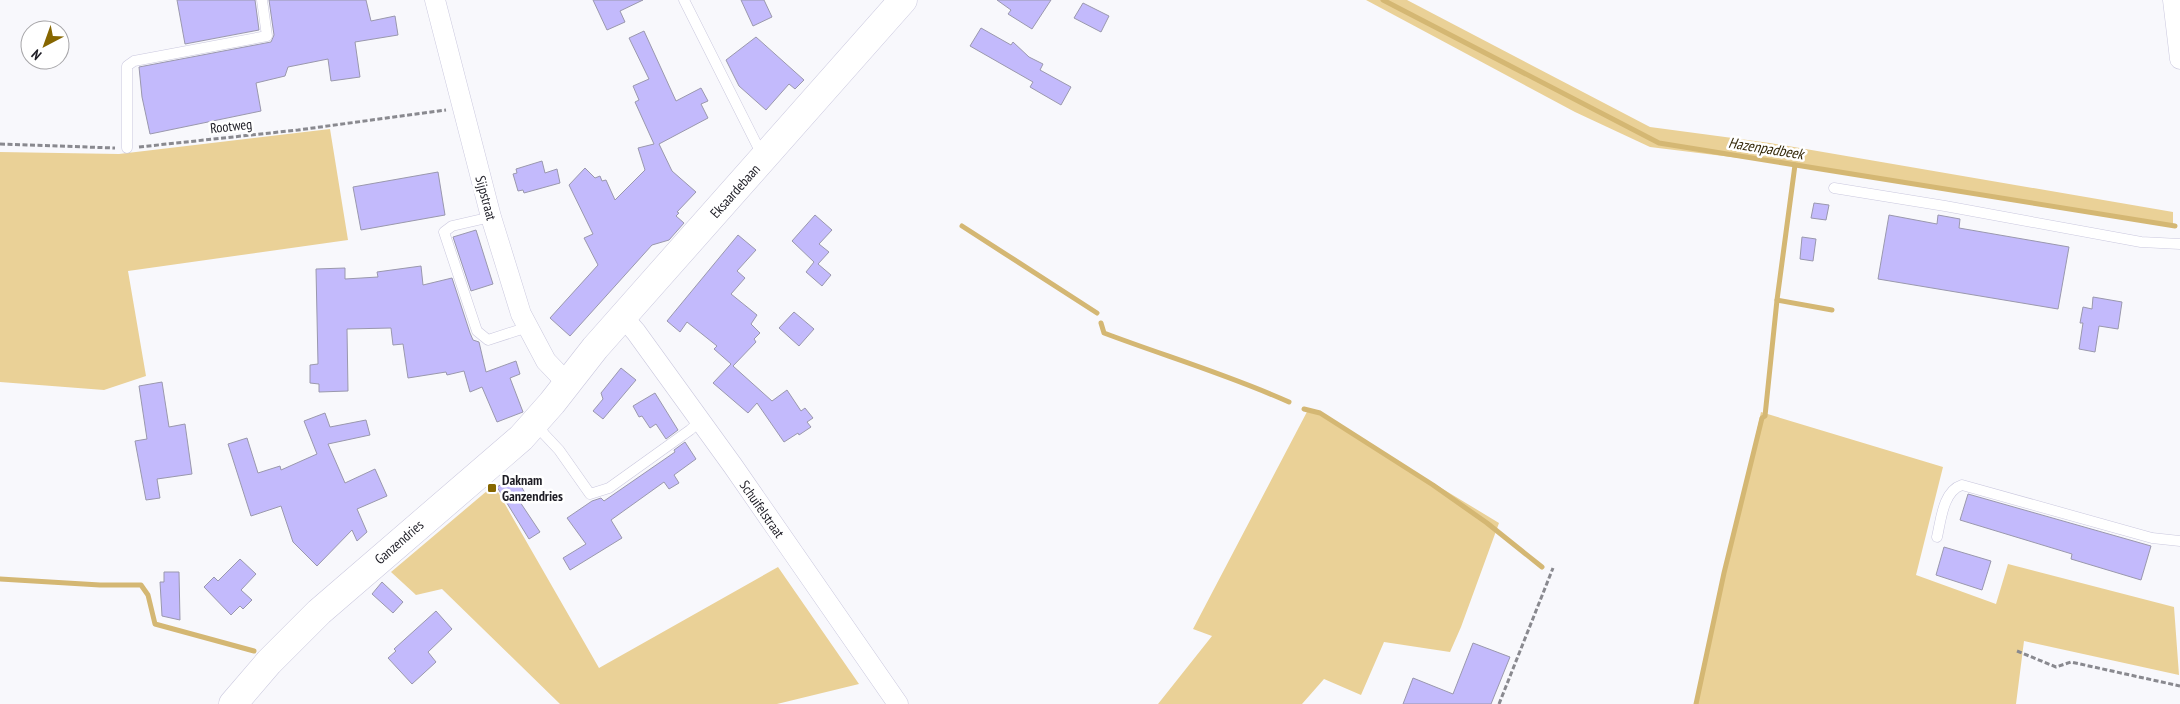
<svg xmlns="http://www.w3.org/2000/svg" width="2180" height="704" font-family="'PT Sans Narrow',sans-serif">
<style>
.green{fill:#ead197}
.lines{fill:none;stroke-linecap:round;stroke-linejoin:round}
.stream{stroke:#d4b773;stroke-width:5}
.building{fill:#c3bafc;stroke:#9a98ad}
.service-casing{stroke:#cac8de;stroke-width:11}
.minor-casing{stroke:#cac8de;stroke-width:21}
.secondary-casing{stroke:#cac8de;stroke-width:29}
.path{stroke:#89898f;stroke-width:3;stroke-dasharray:5 2.5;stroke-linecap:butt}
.service{stroke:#fff;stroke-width:10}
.minor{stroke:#fff;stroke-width:20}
.secondary{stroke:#fff;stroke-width:28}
.poi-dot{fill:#866600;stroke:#fff;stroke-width:2}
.labels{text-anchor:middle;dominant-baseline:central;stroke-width:5;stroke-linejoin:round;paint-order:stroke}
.street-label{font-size:14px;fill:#1d1c24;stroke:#fff}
.poi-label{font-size:14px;font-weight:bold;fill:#1d1c24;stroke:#fff;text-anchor:start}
.water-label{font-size:15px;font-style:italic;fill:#352909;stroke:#fff}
</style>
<rect width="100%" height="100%" fill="#f8f8fc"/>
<g class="green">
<polygon points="1366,0 1407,0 1650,127 1770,143 2173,212 2173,225 1797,165 1650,147 1575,112"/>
<polygon points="330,129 348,240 128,271 146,376 104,390 0,382 0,152 119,154"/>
<polygon points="1309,408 1499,523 1461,627 1450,652 1384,642 1361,695 1324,679 1302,704 1158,704 1212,636 1193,629"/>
<polygon points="1761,412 1943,467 1916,575 1996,604 2008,564 2174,607 2179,675 2024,641 2016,704 1697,704"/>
<polygon points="494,485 599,668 778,567 859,684 777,704 560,704 442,589 416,595 391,572"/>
</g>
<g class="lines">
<g class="stream">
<polyline points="1383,0 1659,143 2175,226"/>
<polyline points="962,226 1097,313"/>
<polyline points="1777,300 1832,310"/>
<path d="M1101 323 1104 333C1165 356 1229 375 1289 402"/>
<polyline points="1304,409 1320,413 1433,485 1487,523 1542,567"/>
<polyline points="0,579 100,585 141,585 148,595 155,624 254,651"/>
<polyline points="1696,704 1724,573 1762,418 1765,416 1777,300 1795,165"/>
</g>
</g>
<g class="building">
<polygon points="177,0 255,0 259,30 185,44"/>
<polygon points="269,0 366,0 371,21 395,16 398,35 355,42 360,77 331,81 328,59 288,67 285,76 256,83 261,111 150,134 142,97 139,67 271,42 274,35"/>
<polygon points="593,0 643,0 620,11 625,22 607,30"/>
<polygon points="741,0 764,0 772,17 753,26"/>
<polygon points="997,0 1051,0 1032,29 1008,14 1011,10"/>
<polygon points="1083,3 1109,16 1101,32 1074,18"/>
<polygon points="981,28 1011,45 1013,42 1029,57 1043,64 1040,70 1071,87 1061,105 1030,87 1033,82 970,46"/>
<polygon points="644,31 676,101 701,88 708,101 701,104 708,118 659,144 672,171 696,192 677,212 679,213 676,216 684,223 669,240 652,245 570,336 550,318 598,265 584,238 593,234 569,185 585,168 595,178 600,176 602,181 606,180 615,200 645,170 638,148 654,144 635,102 639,100 633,86 649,79 629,38"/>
<polygon points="756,37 804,80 795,89 789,84 766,110 739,86 726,60"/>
<polygon points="542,161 545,173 557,169 560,183 524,193 523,190 518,191 513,174 517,173 516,169"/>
<polygon points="438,172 445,215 361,230 353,187"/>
<polygon points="1814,203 1829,205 1826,220 1811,218"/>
<polygon points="815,215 832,230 819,244 829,252 818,264 831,275 822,286 806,272 814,262 792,241"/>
<polygon points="1889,215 1937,224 1938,215 1960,219 1959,228 2069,247 2058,309 1878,279"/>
<polygon points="476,230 493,284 471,291 453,237"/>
<polygon points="738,235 756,250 737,271 745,278 731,294 757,315 751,324 760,333 754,339 756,342 733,366 772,401 787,390 801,411 805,408 813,418 807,422 811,427 799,435 798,433 784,442 757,403 748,413 713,383 731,364 714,349 717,346 687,322 680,332 667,321"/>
<polygon points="1802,237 1816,239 1813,261 1800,259"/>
<polygon points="421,266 423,285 452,278 470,333 473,340 479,342 486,372 516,361 520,374 510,378 523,412 497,422 482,387 470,392 464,371 447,375 446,372 408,378 403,344 393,345 391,328 347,329 348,391 319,392 319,384 310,383 310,365 318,364 316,269 345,268 345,279 378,277 377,272"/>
<polygon points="2093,297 2122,302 2118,329 2099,326 2095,352 2079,349 2083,323 2080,323 2083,307 2092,309"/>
<polygon points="794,312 814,329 799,346 779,328"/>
<polygon points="621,368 636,380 603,419 593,411 603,399 601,393"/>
<polygon points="162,382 169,427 185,424 192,474 157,479 160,498 146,500 135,441 147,439 139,386"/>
<polygon points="655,393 678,430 666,439 656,424 650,428 642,416 639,417 633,406"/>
<polygon points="325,413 330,427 366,420 370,435 328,444 345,483 375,469 387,496 357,509 367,532 357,541 352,530 317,566 293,542 281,506 251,516 228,444 247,438 258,473 280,466 281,470 317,454 304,421"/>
<polygon points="685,442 696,459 674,475 679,483 669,489 664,482 611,520 622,538 570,570 563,558 586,544 567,518 592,501 601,498 604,501 675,452 674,450"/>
<polygon points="515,476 528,498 520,502 540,532 529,539 497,487"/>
<polygon points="1968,494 2151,546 2141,580 2071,559 2072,554 1960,520"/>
<polygon points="1944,547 1991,561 1982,590 1936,575"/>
<polygon points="240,559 256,574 241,590 252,600 243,609 240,606 231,615 204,587 214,577 218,581"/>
<polygon points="164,572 179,572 180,620 162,616 160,582 164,582"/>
<polygon points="382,582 403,602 393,613 372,594"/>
<polygon points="436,611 452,629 428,652 436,662 412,684 388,658 396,651 394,649"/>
<polygon points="1473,643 1510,657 1491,704 1403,704 1413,678 1453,694"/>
</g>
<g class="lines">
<defs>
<g id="service">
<polyline points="684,0 762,155"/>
<polyline points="127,148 127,66 134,61 267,36 262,0"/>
<polyline points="1834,188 1945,206 2141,242 2180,244"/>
<polyline points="491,217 452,226 444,232 477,331 488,340 528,327"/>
<polyline points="538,422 544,434 559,450 590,494 609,488 690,430 700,421"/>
<path d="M1937 537C1941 520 1943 491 1962 485L2152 538 2180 541"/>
</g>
<g id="minor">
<polyline points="435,0 491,217 521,314 546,361 567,383"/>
<polyline points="2173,0 2180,59"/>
<polyline points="623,317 636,332 733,466 898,704"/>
</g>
<polyline id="secondary" points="233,704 269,662 319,612 521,438 552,403 595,348 903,0"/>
</defs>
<use href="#service" class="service-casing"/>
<use href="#minor" class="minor-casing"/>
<use href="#secondary" class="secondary-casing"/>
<g class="path">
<polyline points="0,144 115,148"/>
<polyline points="139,147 298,130 446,110"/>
<polyline points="2017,651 2056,667 2071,662 2180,686"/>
<polyline points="1499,704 1553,568"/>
</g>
<use href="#service" class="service"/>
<use href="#minor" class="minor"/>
<use href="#secondary" class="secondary"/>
</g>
<rect class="poi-dot" x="487" y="483" width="10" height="10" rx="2.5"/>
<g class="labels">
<g class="street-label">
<text transform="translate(231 126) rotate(-6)">Rootweg</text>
<text transform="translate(735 191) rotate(-48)">Eksaardebaan</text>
<text transform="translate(486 198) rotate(75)">Sijpstraat</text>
<text transform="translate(762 509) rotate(55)">Schuifelstraat</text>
<text transform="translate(399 542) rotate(-41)">Ganzendries</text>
</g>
<g class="poi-label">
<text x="502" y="480">Daknam<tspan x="502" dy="16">Ganzendries</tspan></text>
</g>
<g class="water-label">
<text transform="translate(1766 148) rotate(9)">Hazenpadbeek</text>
</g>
</g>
<g transform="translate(45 45) rotate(221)"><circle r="24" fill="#ffffff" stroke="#a5a4a7"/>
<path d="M0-4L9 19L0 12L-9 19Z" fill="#866600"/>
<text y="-8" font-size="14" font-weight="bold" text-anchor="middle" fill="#1d1c24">N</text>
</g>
</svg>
